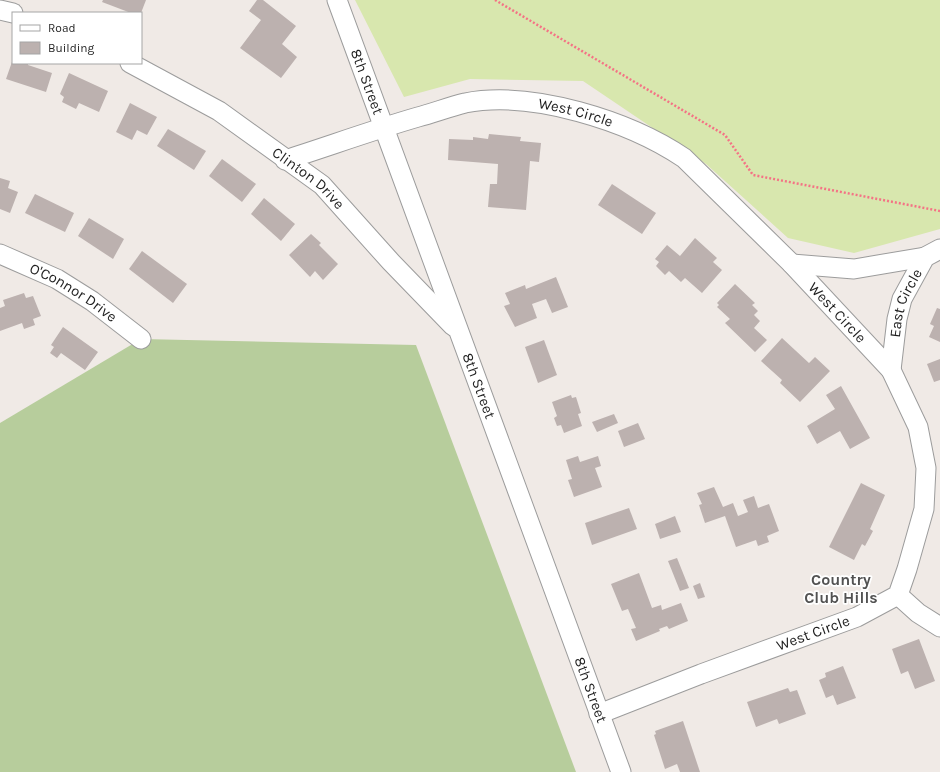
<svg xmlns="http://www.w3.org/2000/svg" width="940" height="772" font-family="Karla,sans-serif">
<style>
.grass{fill:#d8e7ae}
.forest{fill:#b7cd9c}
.building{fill:#bcb1af}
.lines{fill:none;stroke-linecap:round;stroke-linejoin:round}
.minor-casing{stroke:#9c9c9c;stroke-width:21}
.path{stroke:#f47385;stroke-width:2.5;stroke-dasharray:2 2;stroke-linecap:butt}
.minor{stroke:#fff;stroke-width:19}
.labels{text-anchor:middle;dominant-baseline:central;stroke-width:3.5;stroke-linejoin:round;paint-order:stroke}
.street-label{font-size:15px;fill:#1f1f1f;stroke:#fff}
.neighbourhood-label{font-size:16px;font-weight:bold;fill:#525252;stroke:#fff}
</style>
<rect width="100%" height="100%" fill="#f0eae6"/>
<polygon class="grass" points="355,0 940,0 940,229 854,253 788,238 706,164 583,81 470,79 404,97"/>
<polygon class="forest" points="141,339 416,345 576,772 0,772 0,423"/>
<g class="building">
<polygon points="103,0 146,0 141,13 131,13 102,2"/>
<polygon points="257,0 263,0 296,26 282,44 297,57 281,78 240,48 261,20 249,11"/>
<polygon points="13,59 13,63 28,63 28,65 52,73 46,92 6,79"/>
<polygon points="69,73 108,91 99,112 79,103 76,109 62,102 64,97 60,94"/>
<polygon points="130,103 157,117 147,135 137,130 132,140 116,132"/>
<polygon points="168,129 206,151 194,170 157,146"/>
<polygon points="489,134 521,137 520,141 541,143 539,162 530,161 526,210 488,207 490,184 497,184 498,164 448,160 449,139 473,140 473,137 488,139"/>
<polygon points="222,159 256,184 242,202 209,176"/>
<polygon points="0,178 10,181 8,188 18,192 10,213 0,209"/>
<polygon points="612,184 656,213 642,234 598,205"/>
<polygon points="35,194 74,213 65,232 25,213"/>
<polygon points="264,198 295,224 281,241 251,214"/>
<polygon points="89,218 124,239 113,259 78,236"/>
<polygon points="311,234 321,243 319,245 338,264 323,280 315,271 310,277 289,255"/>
<polygon points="695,238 717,258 713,262 722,270 702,293 685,278 681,282 669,271 665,275 656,266 659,262 655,259 667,245 680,256"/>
<polygon points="142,251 187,284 173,303 129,269"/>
<polygon points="556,277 568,307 552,313 546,299 532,304 537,318 515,327 504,306 510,304 505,293 525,285 526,289"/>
<polygon points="735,284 755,303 752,305 758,311 754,315 760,321 754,328 767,340 755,352 725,323 730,319 717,307 719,305 717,303"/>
<polygon points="24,293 26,298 33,296 41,316 33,319 35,325 24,329 22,323 0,331 0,308 5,306 3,300"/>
<polygon points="937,308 940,309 940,342 929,337 934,326 930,324"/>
<polygon points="63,327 98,352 85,370 61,353 57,358 50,353 54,347 51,345"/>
<polygon points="782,338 809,363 815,357 830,371 800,402 780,383 782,380 761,361"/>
<polygon points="544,340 557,375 538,383 525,347"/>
<polygon points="940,359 940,380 934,382 927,364"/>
<polygon points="841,386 870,438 850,449 840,431 817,444 807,426 835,409 826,395"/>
<polygon points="571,395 572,398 576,397 581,413 578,414 582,426 564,433 561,425 557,426 554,418 557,416 552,402"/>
<polygon points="614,414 618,423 597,432 592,422"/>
<polygon points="638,423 645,439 624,447 618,431"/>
<polygon points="578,456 580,462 598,456 601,466 595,468 602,487 574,497 568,480 572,479 566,460"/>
<polygon points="861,483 885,495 870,529 873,531 865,546 862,544 854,560 829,547"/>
<polygon points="714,487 723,507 733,503 738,516 748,512 743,500 754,496 758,508 769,504 779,531 767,536 769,542 758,546 756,540 736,547 725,516 705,523 699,505 702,504 697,493"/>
<polygon points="629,508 637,529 592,545 585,523"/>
<polygon points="675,516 681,532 660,539 655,524"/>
<polygon points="677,558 689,588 680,591 668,561"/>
<polygon points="639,573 652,608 661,605 662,610 681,603 688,621 669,629 667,626 659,629 660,631 636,641 631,629 636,628 628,609 622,611 611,584"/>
<polygon points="700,583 705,597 698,599 693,586"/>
<polygon points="919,639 935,681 915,689 908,671 901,674 892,649"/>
<polygon points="843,666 856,698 837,705 833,695 826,698 819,680 826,677 825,673"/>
<polygon points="788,688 790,692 797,690 806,714 779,724 777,719 756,727 747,702"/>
<polygon points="683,721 700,772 680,772 677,764 665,769 654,735 656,734 655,731"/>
</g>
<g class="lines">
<defs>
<g id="minor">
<path id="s1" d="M337 0 621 772"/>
<polyline points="0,10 13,13"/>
<path id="s2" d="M130 63 219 111 322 185 391 262 453 326"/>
<path id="s3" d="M285 160C329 146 373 130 418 117 433 113 449 107 465 103 532 90 629 121 684 158L792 264 891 370 918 427 926 468 924 509 907 569 898 595 857 617 701 674 599 714"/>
<path id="s4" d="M0 254 57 279 92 301 141 339"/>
<polyline points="792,264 854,269 925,257"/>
<path id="s5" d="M891 370 897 319 902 299 925 257 940 249"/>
<polyline points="898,595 918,613 940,627"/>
</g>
</defs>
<use href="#minor" class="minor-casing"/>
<polyline class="path" points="495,0 725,135 753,175 940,211"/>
<use href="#minor" class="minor"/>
</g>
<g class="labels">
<g class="street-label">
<text stroke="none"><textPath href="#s1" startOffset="87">8th Street</textPath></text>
<text stroke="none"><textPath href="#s3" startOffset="301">West Circle</textPath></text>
<text stroke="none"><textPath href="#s2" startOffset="213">Clinton Drive</textPath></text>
<text stroke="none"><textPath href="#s4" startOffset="83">O'Connor Drive</textPath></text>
<text stroke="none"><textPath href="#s5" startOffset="69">East Circle</textPath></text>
<text stroke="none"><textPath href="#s3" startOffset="637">West Circle</textPath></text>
<text stroke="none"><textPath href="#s1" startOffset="411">8th Street</textPath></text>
<text transform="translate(813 633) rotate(-20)">West Circle</text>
<text stroke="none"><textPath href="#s1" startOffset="735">8th Street</textPath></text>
</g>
<g class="neighbourhood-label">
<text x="841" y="579">Country<tspan x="841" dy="18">Club Hills</tspan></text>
</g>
</g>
<rect x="12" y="12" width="130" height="52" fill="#ffffff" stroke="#a5a5a5"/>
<rect x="20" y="25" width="20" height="6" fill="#ffffff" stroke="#a5a5a5"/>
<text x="48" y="32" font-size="12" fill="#1f1f1f">Road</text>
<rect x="20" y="42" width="20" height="12" fill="#bcb1af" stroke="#a5a5a5"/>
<text x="48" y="52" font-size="12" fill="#1f1f1f">Building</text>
</svg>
